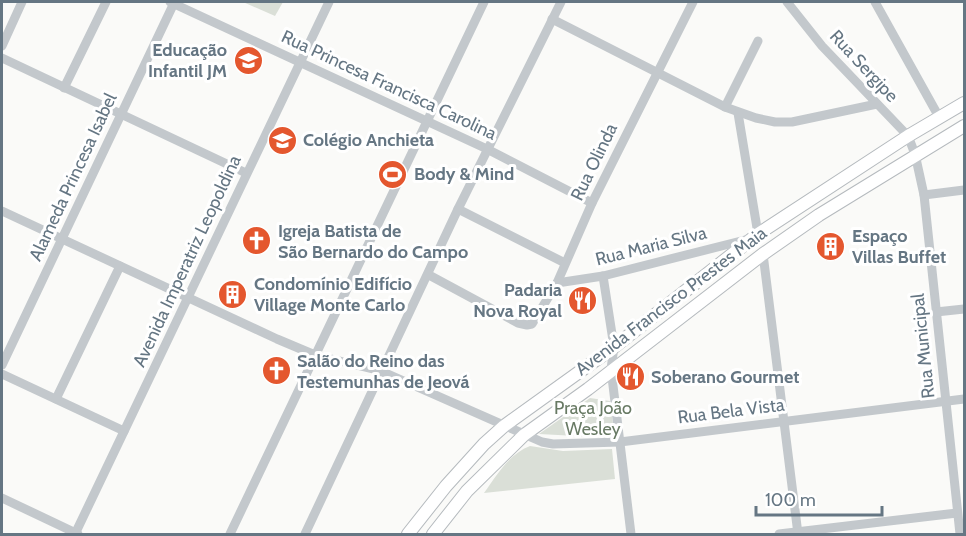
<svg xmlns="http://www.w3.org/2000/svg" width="966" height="536" font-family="Cabin,sans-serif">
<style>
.green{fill:#dadfd7}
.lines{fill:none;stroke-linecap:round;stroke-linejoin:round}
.major-casing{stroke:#b5babe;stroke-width:14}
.minor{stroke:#c3c8cc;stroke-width:9}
.major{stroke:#fff;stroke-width:12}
.labels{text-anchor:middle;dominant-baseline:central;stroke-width:6;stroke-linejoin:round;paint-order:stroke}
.poi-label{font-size:18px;font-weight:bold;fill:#657683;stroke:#fff;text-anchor:start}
.street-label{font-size:18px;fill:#657683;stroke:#fff}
.park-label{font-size:18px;fill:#687a64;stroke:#fff}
</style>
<rect width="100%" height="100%" fill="#fafaf8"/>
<g class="green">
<polygon points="243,2 283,2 275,16"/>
<polygon points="590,398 610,401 615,438 539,434"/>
<path d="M530 446 563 451 612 449 615 479 484 493C497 475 509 454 530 446Z"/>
</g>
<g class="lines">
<defs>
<g id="major">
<polyline points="408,534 446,486 484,444 504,426 614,347 758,234 908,136 964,103"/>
<polyline points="433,534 467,491 524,435 588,389 763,254 819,215 964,126"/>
</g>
</defs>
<use href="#major" class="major-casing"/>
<g class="minor">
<polyline points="170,2 487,149 592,203"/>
<polyline points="787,2 822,46 908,136 915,154 924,195 960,534"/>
<polyline points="875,2 939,117"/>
<polyline points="552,19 725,107 756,118 775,122 792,122 877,104"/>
<polyline points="2,46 22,2"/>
<polyline points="2,58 246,173"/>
<polyline points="64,88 106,2"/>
<polyline points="725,107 758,41"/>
<polyline points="738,113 758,234"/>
<polyline points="924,195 964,190"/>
<polyline points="458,209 565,263"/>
<polyline points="2,211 277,339 315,355 381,371 542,442 553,444 620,442 964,399"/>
<polyline points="763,254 798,534"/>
<polyline points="429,275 518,323 527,325 532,324 557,283 592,203 693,2"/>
<polyline points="603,276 614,347 611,369 631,534"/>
<polyline points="557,283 603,276 749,239"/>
<polyline points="936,312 964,309"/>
<polyline points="2,365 174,3"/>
<polyline points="2,374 124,431"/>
<polyline points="56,399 120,266"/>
<polyline points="2,498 78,534"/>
<polyline points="75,534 329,2"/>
<polyline points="230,534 484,2"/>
<polyline points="305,534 458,209 561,2"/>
<polyline points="779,534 957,513"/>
</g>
<use href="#major" class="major"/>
</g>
<defs>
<symbol id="school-disc" viewBox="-11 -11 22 22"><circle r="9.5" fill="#e4572e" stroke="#fff"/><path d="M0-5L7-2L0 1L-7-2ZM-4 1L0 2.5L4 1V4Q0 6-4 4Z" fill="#fff"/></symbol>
<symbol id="stadium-disc" viewBox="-11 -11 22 22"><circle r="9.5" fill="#e4572e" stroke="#fff"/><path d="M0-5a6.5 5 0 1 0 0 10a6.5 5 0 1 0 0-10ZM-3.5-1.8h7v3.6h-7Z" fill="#fff"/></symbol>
<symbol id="church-disc" viewBox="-11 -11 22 22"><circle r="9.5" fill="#e4572e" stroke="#fff"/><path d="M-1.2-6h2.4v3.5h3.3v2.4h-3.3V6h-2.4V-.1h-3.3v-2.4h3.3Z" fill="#fff"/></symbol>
<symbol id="building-disc" viewBox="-11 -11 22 22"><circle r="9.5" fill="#e4572e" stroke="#fff"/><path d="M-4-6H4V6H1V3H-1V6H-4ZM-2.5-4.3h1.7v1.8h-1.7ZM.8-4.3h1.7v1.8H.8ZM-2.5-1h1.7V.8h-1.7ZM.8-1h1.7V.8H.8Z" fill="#fff"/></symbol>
<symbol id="restaurant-disc" viewBox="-11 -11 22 22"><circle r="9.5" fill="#e4572e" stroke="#fff"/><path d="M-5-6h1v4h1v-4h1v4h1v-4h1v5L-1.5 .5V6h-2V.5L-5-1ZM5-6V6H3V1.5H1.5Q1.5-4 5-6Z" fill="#fff"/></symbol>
</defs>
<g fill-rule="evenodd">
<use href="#school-disc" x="232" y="44" width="33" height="33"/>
<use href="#school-disc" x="266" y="124" width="33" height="33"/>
<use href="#stadium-disc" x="376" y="158" width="33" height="33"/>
<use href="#church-disc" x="240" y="224" width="33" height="33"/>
<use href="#building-disc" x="814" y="230" width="33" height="33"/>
<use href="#building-disc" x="216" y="278" width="33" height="33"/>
<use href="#restaurant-disc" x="566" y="284" width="33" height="33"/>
<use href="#church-disc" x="260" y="354" width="33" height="33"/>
<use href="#restaurant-disc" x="614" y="360" width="33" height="33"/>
</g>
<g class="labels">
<g class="poi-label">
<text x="227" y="50" text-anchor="end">Educação<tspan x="227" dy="21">Infantil JM</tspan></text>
<text x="303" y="140">Colégio Anchieta</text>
<text x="414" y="174">Body &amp; Mind</text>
<text x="278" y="231">Igreja Batista de<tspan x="278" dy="21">São Bernardo do Campo</tspan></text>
<text x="852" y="236">Espaço<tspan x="852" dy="21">Villas Buffet</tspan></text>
<text x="254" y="284">Condomínio Edifício<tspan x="254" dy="21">Village Monte Carlo</tspan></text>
<text x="562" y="290" text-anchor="end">Padaria<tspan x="562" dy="21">Nova Royal</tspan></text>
<text x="297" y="361">Salão do Reino das<tspan x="297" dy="21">Testemunhas de Jeová</tspan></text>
<text x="651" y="377">Soberano Gourmet</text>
</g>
<g class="street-label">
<text transform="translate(864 66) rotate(47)">Rua Sergipe</text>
<text transform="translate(389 85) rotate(25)">Rua Princesa Francisca Carolina</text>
<text transform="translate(594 162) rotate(-64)">Rua Olinda</text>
<text transform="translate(73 177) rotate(-65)">Alameda Princesa Isabel</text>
<text transform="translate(651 246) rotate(-14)">Rua Maria Silva</text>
<text transform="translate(187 261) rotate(-65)">Avenida Imperatriz Leopoldina</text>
<text transform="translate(671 301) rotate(-37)">Avenida Francisco Prestes Maia</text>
<text transform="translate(923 346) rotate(-96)">Rua Municipal</text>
<text transform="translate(731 411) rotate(-7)">Rua Bela Vista</text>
</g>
<g class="park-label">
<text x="593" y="408">Praça João<tspan x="593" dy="21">Wesley</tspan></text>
</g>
</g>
<rect width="966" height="536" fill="none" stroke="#657683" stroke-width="6"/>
<path d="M756 506v9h126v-9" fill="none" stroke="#657683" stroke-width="3"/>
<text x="765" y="506" font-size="18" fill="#657683" stroke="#ffffff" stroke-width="4.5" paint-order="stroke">100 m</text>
</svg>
